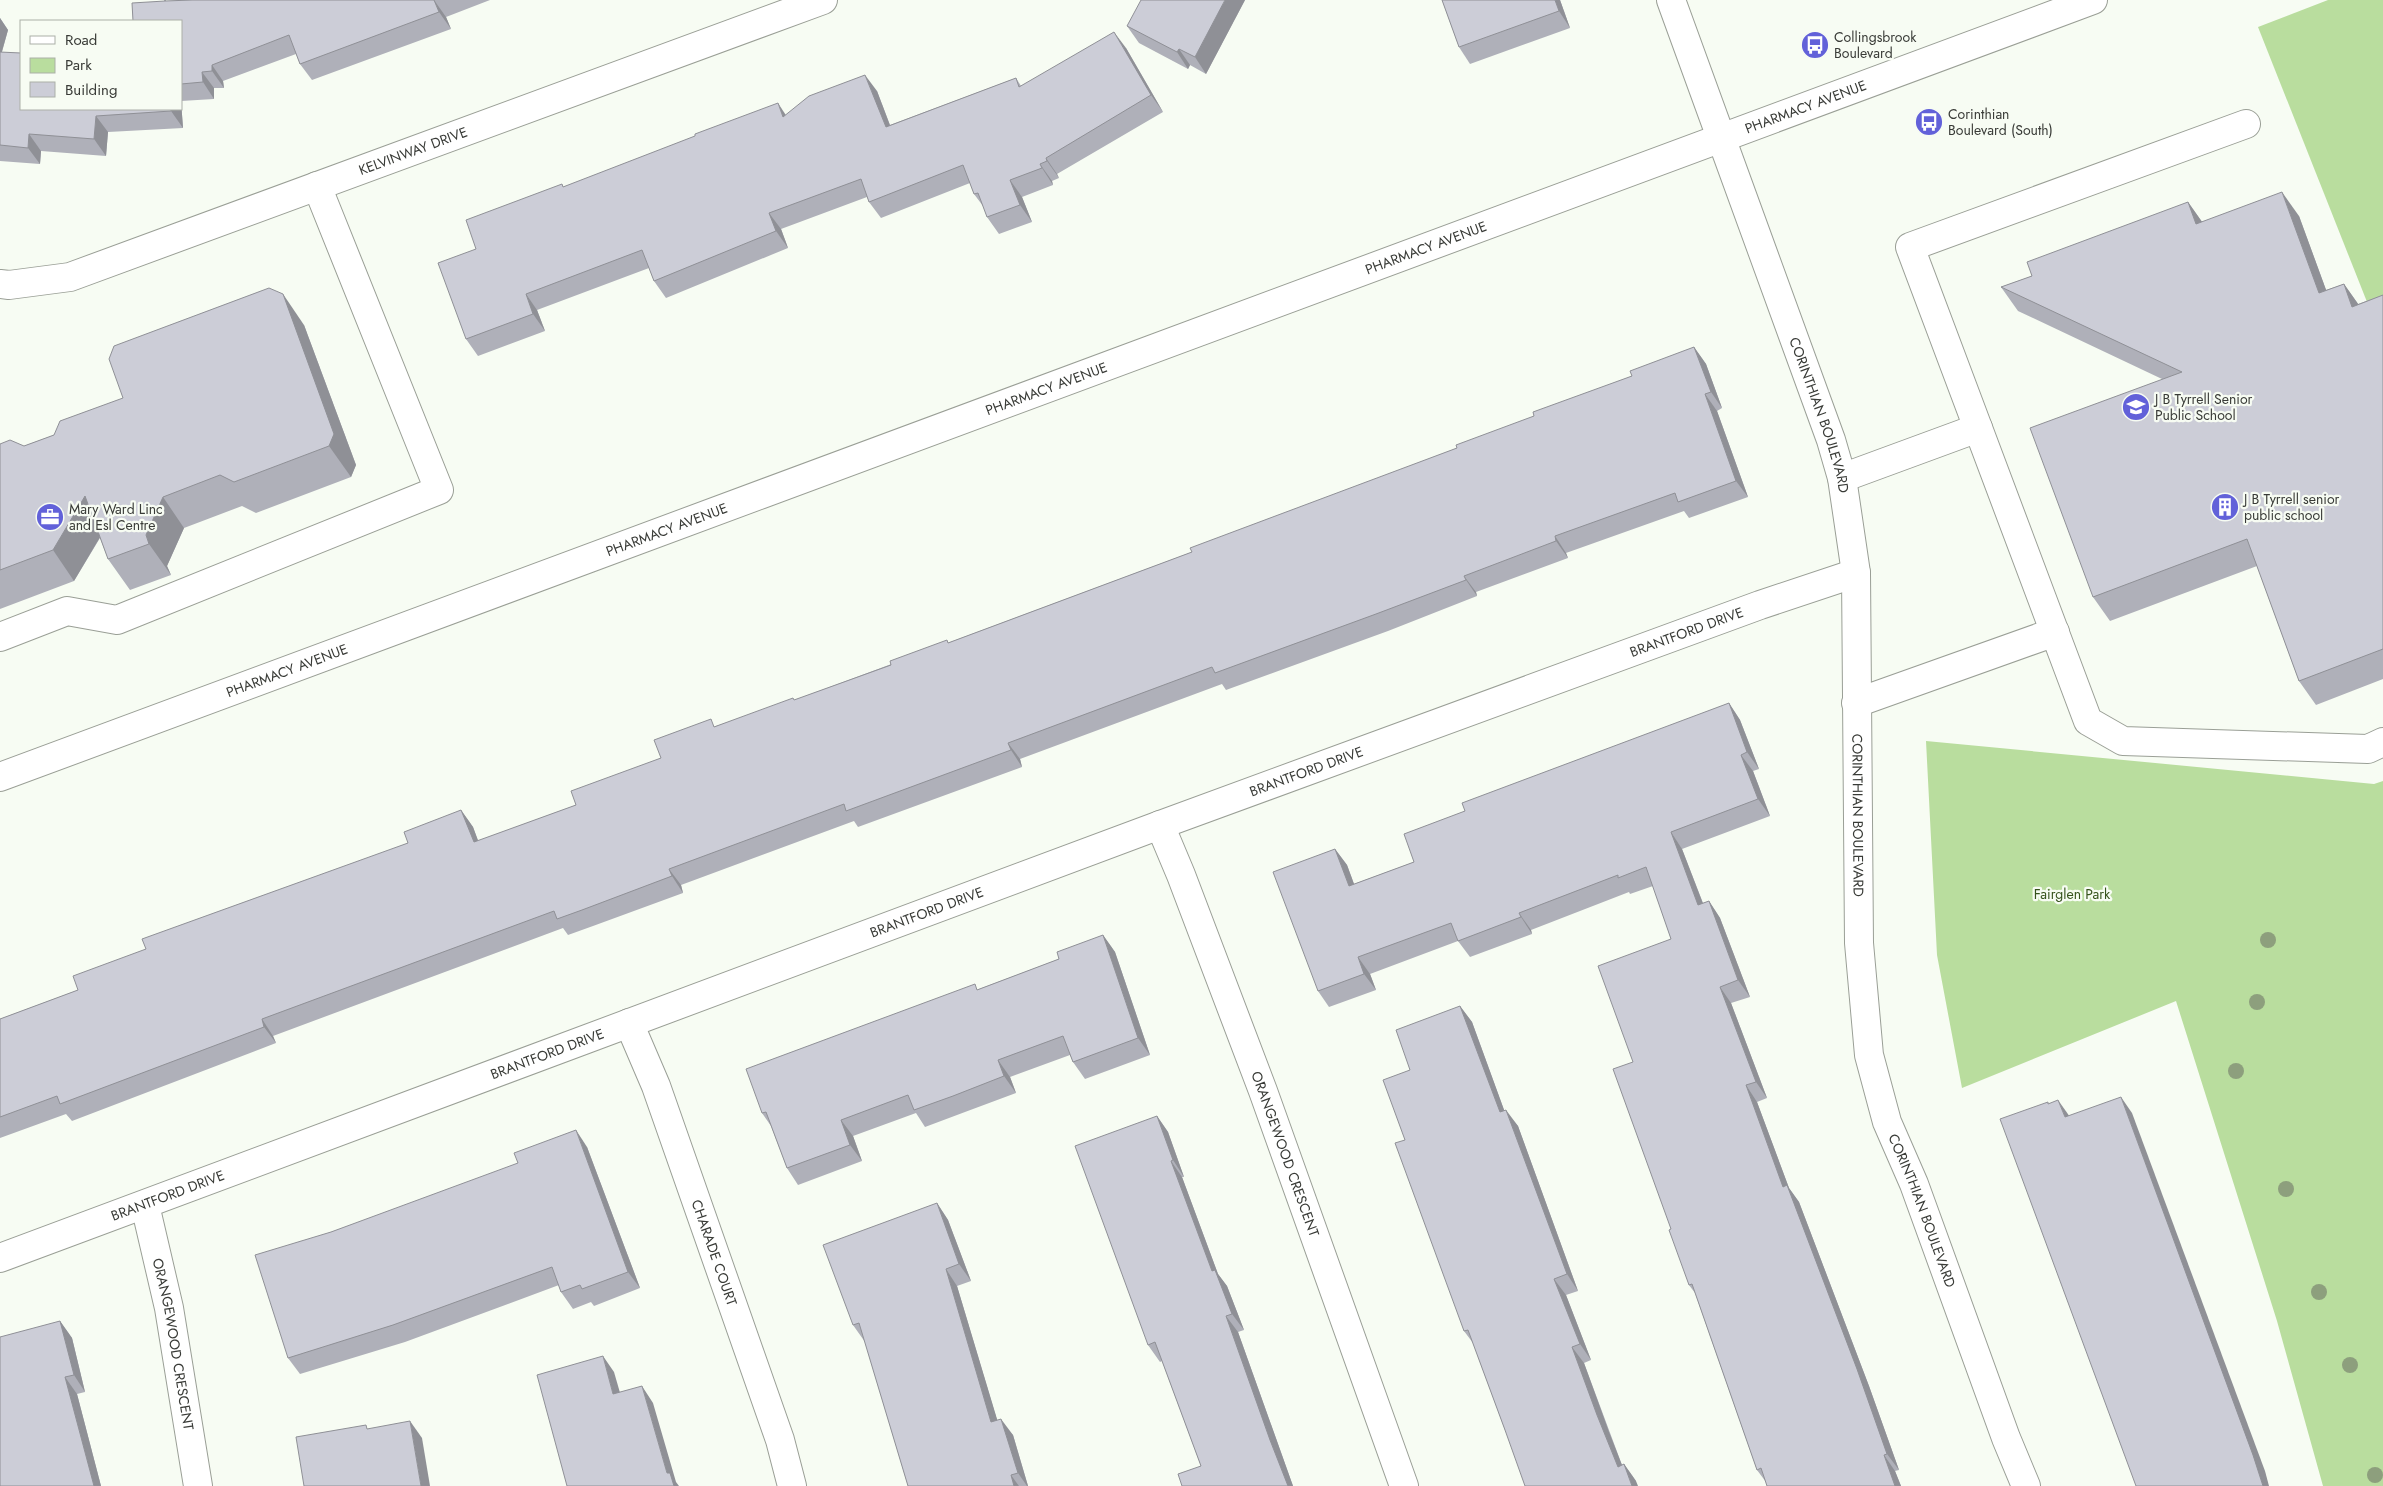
<svg xmlns="http://www.w3.org/2000/svg" width="2383" height="1486" font-family="Jost,sans-serif">
<style>
.green{fill:#b9dd9e}
.lines{fill:none;stroke-linecap:round;stroke-linejoin:round}
.minor-casing{stroke:#9a9f96;stroke-width:30}
.minor{stroke:#fff;stroke-width:28}
.tree{fill:#8d9f7d}
.wall{fill:#afb0b9}
.shaded-wall{fill:#8f9096}
.building{fill:#cccdd7;stroke:#8f9096}
.labels{text-anchor:middle;dominant-baseline:central;stroke-width:4.5;stroke-linejoin:round;paint-order:stroke}
.poi-label{font-size:14px;fill:#393b37;stroke:#f7fcf3;text-anchor:start}
.street-label{font-size:14px;fill:#393b37;stroke:#f7fcf3}
.park-label{font-size:14px;fill:#36531c;stroke:#f7fcf3}
</style>
<rect width="100%" height="100%" fill="#f7fcf3"/>
<g class="green">
<polygon points="2328,0 2383,0 2383,307 2371,312 2258,27"/>
<polygon points="1926,741 2374,784 2383,781 2383,1486 2323,1486 2277,1321 2176,1001 1962,1088 1937,955"/>
</g>
<g class="lines">
<defs>
<g id="minor">
<path id="s1" d="M1671 0 1831 440 1842 478 1856 573 1859 943 1869 1055 1887 1122 1914 1184 2006 1438 2026 1486"/>
<path id="s2" d="M0 284 9 285 70 277 823 0"/>
<polyline points="1978,428 2088,721 2123,741 2368,749 2383,742"/>
<polyline points="1842,478 1978,428 1910,247 2246,124"/>
<polyline points="0,637 67,611 117,620 439,490 317,186"/>
<polyline points="1856,703 2055,632"/>
<path id="s3" d="M0 777 2093 0"/>
<path id="s4" d="M1160 825 1181 875 1263 1091 1404 1486"/>
<path id="s5" d="M629 1023 656 1086 780 1440 792 1486"/>
<path id="s6" d="M145 1205 169 1308 198 1486"/>
<path id="s7" d="M0 1258 1160 825 1760 605 1856 573"/>
</g>
</defs>
<use href="#minor" class="minor-casing"/>
<use href="#minor" class="minor"/>
</g>
<g class="tree">
<circle cx="2268" cy="940" r="8"/>
<circle cx="2257" cy="1002" r="8"/>
<circle cx="2236" cy="1071" r="8"/>
<circle cx="2286" cy="1189" r="8"/>
<circle cx="2319" cy="1292" r="8"/>
<circle cx="2350" cy="1365" r="8"/>
<circle cx="2375" cy="1475" r="8"/>
</g>
<g class="wall">
<polygon points="165,0 166,1 192,0 490,0 446,17 451,29 312,80 300,64 296,54 223,81 224,88 214,88 214,99 181,101 183,128 108,132 106,156 41,151 40,164 0,161 0,18 8,30 2,52 181,109 181,21 165,1"/>
<polygon points="1245,0 1206,74 1190,65 1188,69 1139,43 1127,26"/>
<polygon points="1442,0 1560,0 1570,28 1470,64 1459,47"/>
<polygon points="1126,48 1163,112 1057,174 1059,178 1052,181 1053,185 1022,197 1032,222 999,234 987,217 983,206 974,194 970,183 881,218 869,202 867,197 781,229 788,248 666,298 654,281 649,268 537,310 545,331 478,356 466,339 476,249 564,187 786,115 877,91 890,125 1016,78 1021,86"/>
<polygon points="2188,202 2202,222 2299,216 2326,290 2344,284 2358,304 2383,295 2383,679 2316,705 2299,681 2257,566 2110,621 2093,597 2162,379 2018,311 2001,287 2032,276"/>
<polygon points="304,325 356,465 351,477 256,513 242,506 184,528 167,566 171,575 130,590 108,559 100,538 74,581 0,609 0,444 24,446 54,435"/>
<polygon points="1694,347 1706,364 1722,408 1717,411 1748,497 1689,518 1684,511 1566,553 1568,558 1476,592 1477,596 1388,631 1226,690 1222,684 1020,759 1022,767 858,827 854,821 681,885 683,893 593,926 568,935 563,928 273,1036 276,1043 72,1121 66,1114 0,1138 0,1019 78,990 146,949 408,843 461,810 473,827 478,841 576,805 661,758 716,726 795,700 1192,552 1457,448 1632,376"/>
<polygon points="1729,703 1740,720 1759,769 1753,771 1770,816 1682,849 1703,903 1709,901 1720,918 1750,997 1731,1003 1767,1098 1757,1102 1789,1188 1799,1202 1869,1386 1899,1470 1895,1471 1901,1486 1767,1486 1766,1482 1757,1470 1695,1293 1689,1285 1671,1229 1633,1062 1671,939 1653,886 1630,894 1629,892 1531,930 1532,934 1470,957 1458,941 1370,974 1376,990 1329,1007 1318,991 1335,849 1347,865 1354,884 1414,862 1465,811"/>
<polygon points="1103,935 1115,952 1150,1055 1085,1079 1073,1062 1070,1055 1010,1077 1016,1093 965,1112 925,1127 916,1113 853,1136 862,1161 798,1185 787,1168 771,1126 762,1113 979,989 1059,959"/>
<polygon points="1460,1006 1472,1022 1504,1110 1518,1126 1578,1291 1566,1295 1591,1360 1584,1363 1622,1465 1624,1464 1636,1481 1505,1430 1473,1343 1464,1331 1410,1070"/>
<polygon points="1157,1116 1168,1132 1184,1177 1182,1177 1218,1274 1227,1286 1244,1330 1238,1332 1293,1486 1182,1486 1201,1466 1162,1361 1160,1362 1148,1345"/>
<polygon points="587,1147 640,1288 594,1306 591,1302 573,1309 561,1292 559,1285 405,1342 300,1374 288,1358 331,1232"/>
<polygon points="937,1203 948,1220 971,1281 957,1286 997,1420 1013,1435 1028,1486 908,1486 865,1342 853,1325"/>
<polygon points="60,1321 72,1338 85,1392 77,1394 101,1486 0,1486"/>
</g>
<g class="shaded-wall">
<polygon points="434,0 446,17 451,29 439,12"/>
<polygon points="1225,0 1245,0 1206,74 1195,57"/>
<polygon points="1555,0 1560,0 1570,28 1559,11"/>
<polygon points="0,18 8,30 0,58"/>
<polygon points="1114,32 1126,48 1163,112 1151,95"/>
<polygon points="1179,49 1190,65 1188,69 1177,52"/>
<polygon points="212,65 223,81 224,88 212,71"/>
<polygon points="202,72 214,88 214,99 203,82"/>
<polygon points="865,75 877,91 897,144 886,127"/>
<polygon points="181,101 183,128 171,111 171,109 181,109"/>
<polygon points="778,103 789,120 783,117"/>
<polygon points="96,116 108,132 106,156 94,139"/>
<polygon points="29,134 41,151 40,164 28,148"/>
<polygon points="1046,158 1057,174 1059,178 1047,161"/>
<polygon points="1040,164 1052,181 1053,185 1042,168"/>
<polygon points="1010,180 1022,197 1032,222 1020,205"/>
<polygon points="2282,192 2299,216 2336,317 2319,293"/>
<polygon points="2188,202 2205,226 2196,224"/>
<polygon points="769,213 781,229 788,248 776,231"/>
<polygon points="2344,284 2361,308 2352,307"/>
<polygon points="283,294 304,325 356,465 351,477 329,446"/>
<polygon points="526,294 537,310 545,331 533,314"/>
<polygon points="1694,347 1706,364 1722,408 1711,392"/>
<polygon points="1705,394 1717,411 1748,497 1736,481"/>
<polygon points="85,496 106,527 74,581 53,550"/>
<polygon points="163,497 184,528 167,566 171,575 149,544 146,535"/>
<polygon points="1555,536 1566,553 1568,558 1556,541"/>
<polygon points="1464,576 1476,592 1477,596 1466,580"/>
<polygon points="1729,703 1740,720 1759,769 1747,752"/>
<polygon points="1008,743 1020,759 1022,767 1011,750"/>
<polygon points="1741,755 1753,771 1770,816 1758,799"/>
<polygon points="461,810 473,827 485,859 474,842"/>
<polygon points="1671,832 1682,849 1710,922 1698,905"/>
<polygon points="1335,849 1347,865 1361,903 1349,886"/>
<polygon points="669,869 681,885 683,893 672,876"/>
<polygon points="1709,901 1720,918 1750,997 1738,980"/>
<polygon points="1519,913 1531,930 1532,934 1521,917"/>
<polygon points="1103,935 1115,952 1150,1055 1138,1038"/>
<polygon points="1358,957 1370,974 1376,990 1364,974"/>
<polygon points="1720,987 1731,1003 1767,1098 1756,1082"/>
<polygon points="1460,1006 1472,1022 1511,1129 1500,1112"/>
<polygon points="262,1019 273,1036 276,1043 264,1027"/>
<polygon points="998,1060 1010,1077 1016,1093 1004,1076"/>
<polygon points="1746,1085 1757,1102 1789,1188 1799,1202 1869,1386 1899,1470 1887,1454 1783,1187"/>
<polygon points="2121,1097 2132,1113 2265,1471 2269,1486 2263,1486"/>
<polygon points="2058,1100 2070,1117 2065,1117"/>
<polygon points="1506,1110 1518,1126 1578,1291 1567,1274"/>
<polygon points="1157,1116 1168,1132 1184,1177 1173,1160"/>
<polygon points="841,1120 853,1136 862,1161 850,1145"/>
<polygon points="576,1130 587,1147 640,1288 628,1272"/>
<polygon points="1171,1161 1182,1177 1218,1274 1227,1286 1244,1330 1232,1314 1212,1271"/>
<polygon points="937,1203 948,1220 971,1281 959,1264"/>
<polygon points="946,1269 957,1286 1003,1439 991,1422"/>
<polygon points="1554,1279 1566,1295 1591,1360 1580,1344"/>
<polygon points="1226,1316 1238,1332 1293,1486 1288,1486 1270,1440"/>
<polygon points="60,1321 72,1338 85,1392 74,1375"/>
<polygon points="1572,1347 1584,1363 1609,1432 1629,1483 1618,1467 1597,1415"/>
<polygon points="603,1356 614,1372 625,1410 613,1394"/>
<polygon points="65,1377 77,1394 101,1486 94,1486"/>
<polygon points="642,1386 653,1403 676,1482 679,1486 674,1486 667,1473"/>
<polygon points="1001,1419 1013,1435 1028,1486 1027,1486 1018,1473"/>
<polygon points="410,1421 422,1438 430,1486 421,1486"/>
<polygon points="1884,1455 1895,1471 1901,1486 1895,1486"/>
<polygon points="1624,1464 1636,1481 1638,1486 1632,1486"/>
<polygon points="1011,1475 1019,1486 1014,1486"/>
</g>
<g class="building">
<polygon points="165,0 165,1 192,0 434,0 439,12 300,64 289,35 212,65 212,71 202,72 203,82 181,84 181,21 133,21 132,3 165,1"/>
<polygon points="1141,0 1225,0 1195,57 1179,49 1177,52 1127,26"/>
<polygon points="1442,0 1555,0 1559,11 1459,47"/>
<polygon points="1114,32 1151,95 1046,158 1047,161 1040,164 1042,168 1010,180 1020,205 987,217 978,193 974,194 963,165 869,202 861,179 769,213 776,231 654,281 642,250 526,294 533,314 466,339 438,263 476,249 466,220 562,184 563,187 695,136 695,134 778,103 783,117 809,96 865,75 886,127 1016,78 1019,87"/>
<polygon points="0,52 21,53 21,109 171,109 171,111 96,116 94,139 29,134 28,148 0,145"/>
<polygon points="2282,192 2319,293 2344,284 2352,307 2383,295 2383,649 2299,681 2247,539 2093,597 2030,428 2182,372 2001,287 2032,276 2027,262 2188,202 2196,224"/>
<polygon points="269,288 283,294 334,434 329,446 234,482 220,475 163,497 146,535 149,544 108,559 85,496 53,550 0,570 0,444 10,440 24,446 54,435 60,421 123,398 109,359 114,346"/>
<polygon points="1694,347 1711,392 1705,394 1736,481 1678,502 1675,493 1555,536 1556,541 1464,576 1466,580 1376,614 1215,673 1212,667 1008,743 1011,750 846,811 844,804 669,869 672,876 582,910 557,919 554,911 262,1019 264,1027 60,1104 57,1096 0,1117 0,1019 78,990 73,976 146,949 142,939 408,843 404,832 461,810 474,842 576,805 571,791 661,758 654,740 711,719 714,727 793,698 794,700 891,665 890,661 947,640 948,643 1192,552 1190,548 1457,448 1456,445 1534,416 1533,412 1632,376 1630,371"/>
<polygon points="1729,703 1747,752 1741,755 1758,799 1671,832 1698,905 1709,901 1738,980 1720,987 1756,1082 1746,1085 1783,1187 1787,1185 1857,1369 1887,1454 1884,1455 1895,1486 1767,1486 1761,1468 1757,1470 1692,1284 1689,1285 1669,1230 1671,1229 1613,1069 1633,1062 1598,966 1671,939 1646,867 1618,878 1618,875 1519,913 1521,917 1458,941 1451,923 1358,957 1364,974 1318,991 1273,872 1335,849 1349,886 1414,862 1404,834 1465,811 1462,803"/>
<polygon points="1103,935 1138,1038 1073,1062 1063,1036 998,1060 1004,1076 953,1096 914,1110 908,1095 841,1120 850,1145 787,1168 766,1112 762,1113 746,1069 975,984 977,990 1059,959 1057,952"/>
<polygon points="1460,1006 1500,1112 1506,1110 1567,1274 1554,1279 1580,1344 1572,1347 1597,1415 1618,1467 1624,1464 1632,1486 1525,1486 1505,1430 1468,1330 1464,1331 1395,1143 1405,1140 1383,1080 1410,1070 1396,1030"/>
<polygon points="2121,1097 2253,1455 2263,1486 2136,1486 2000,1119 2048,1102 2048,1104 2058,1100 2065,1117"/>
<polygon points="1157,1116 1173,1160 1171,1161 1212,1271 1215,1270 1232,1314 1226,1316 1270,1440 1288,1486 1182,1486 1178,1474 1201,1466 1155,1342 1148,1345 1075,1146"/>
<polygon points="576,1130 628,1272 582,1289 580,1285 561,1292 552,1267 393,1325 288,1358 255,1255 331,1232 518,1163 514,1153"/>
<polygon points="937,1203 959,1264 946,1269 991,1422 1001,1419 1018,1473 1011,1475 1014,1486 908,1486 859,1323 853,1325 823,1245"/>
<polygon points="60,1321 74,1375 65,1377 94,1486 0,1486 0,1337"/>
<polygon points="603,1356 613,1394 642,1386 667,1473 670,1473 674,1486 567,1486 537,1375"/>
<polygon points="410,1421 421,1486 304,1486 296,1437 366,1425 367,1429"/>
</g>
<defs>
<symbol id="bus-disc" viewBox="-11 -11 22 22"><circle r="9.5" fill="#6261d9" stroke="#f7fcf3"/><path d="M-5-6H5V4H4V6H2V4H-2V6H-4V4H-5ZM-3.5-4V0h7V-4ZM-3.5 1.2v1.5H-2V1.2ZM2 1.2v1.5H3.5V1.2Z" fill="#fff"/></symbol>
<symbol id="school-disc" viewBox="-11 -11 22 22"><circle r="9.5" fill="#6261d9" stroke="#f7fcf3"/><path d="M0-5L7-2L0 1L-7-2ZM-4 1L0 2.5L4 1V4Q0 6-4 4Z" fill="#fff"/></symbol>
<symbol id="building-disc" viewBox="-11 -11 22 22"><circle r="9.5" fill="#6261d9" stroke="#f7fcf3"/><path d="M-4-6H4V6H1V3H-1V6H-4ZM-2.5-4.3h1.7v1.8h-1.7ZM.8-4.3h1.7v1.8H.8ZM-2.5-1h1.7V.8h-1.7ZM.8-1h1.7V.8H.8Z" fill="#fff"/></symbol>
<symbol id="office-disc" viewBox="-11 -11 22 22"><circle r="9.5" fill="#6261d9" stroke="#f7fcf3"/><path d="M-6-3h4V-5.5h4V-3h4V5H-6ZM-1-4.5V-3h2v-1.5ZM-6 0V1H6V0Z" fill="#fff"/></symbol>
</defs>
<g fill-rule="evenodd">
<use href="#bus-disc" x="1799" y="29" width="32" height="32"/>
<use href="#bus-disc" x="1913" y="106" width="32" height="32"/>
<use href="#school-disc" x="2120" y="391" width="32" height="32"/>
<use href="#building-disc" x="2209" y="491" width="32" height="32"/>
<use href="#office-disc" x="34" y="501" width="32" height="32"/>
</g>
<g class="labels">
<g class="poi-label">
<text x="1834" y="37">Collingsbrook<tspan x="1834" dy="16">Boulevard</tspan></text>
<text x="1948" y="114">Corinthian<tspan x="1948" dy="16">Boulevard (South)</tspan></text>
<text x="2155" y="399">J B Tyrrell Senior<tspan x="2155" dy="16">Public School</tspan></text>
<text x="2244" y="499">J B Tyrrell senior<tspan x="2244" dy="16">public school</tspan></text>
<text x="69" y="509">Mary Ward Linc<tspan x="69" dy="16">and Esl Centre</tspan></text>
</g>
<g class="street-label">
<text stroke="none"><textPath href="#s3" startOffset="1926">PHARMACY AVENUE</textPath></text>
<text stroke="none"><textPath href="#s2" startOffset="436">KELVINWAY DRIVE</textPath></text>
<text stroke="none"><textPath href="#s3" startOffset="1521">PHARMACY AVENUE</textPath></text>
<text stroke="none"><textPath href="#s3" startOffset="1116">PHARMACY AVENUE</textPath></text>
<text stroke="none"><textPath href="#s1" startOffset="441">CORINTHIAN BOULEVARD</textPath></text>
<text stroke="none"><textPath href="#s3" startOffset="711">PHARMACY AVENUE</textPath></text>
<text stroke="none"><textPath href="#s7" startOffset="1799">BRANTFORD DRIVE</textPath></text>
<text stroke="none"><textPath href="#s3" startOffset="306">PHARMACY AVENUE</textPath></text>
<text stroke="none"><textPath href="#s7" startOffset="1394">BRANTFORD DRIVE</textPath></text>
<text stroke="none"><textPath href="#s1" startOffset="846">CORINTHIAN BOULEVARD</textPath></text>
<text stroke="none"><textPath href="#s7" startOffset="989">BRANTFORD DRIVE</textPath></text>
<text stroke="none"><textPath href="#s7" startOffset="584">BRANTFORD DRIVE</textPath></text>
<text stroke="none"><textPath href="#s4" startOffset="352">ORANGEWOOD CRESCENT</textPath></text>
<text stroke="none"><textPath href="#s7" startOffset="179">BRANTFORD DRIVE</textPath></text>
<text stroke="none"><textPath href="#s1" startOffset="1251">CORINTHIAN BOULEVARD</textPath></text>
<text stroke="none"><textPath href="#s5" startOffset="245">CHARADE COURT</textPath></text>
<text stroke="none"><textPath href="#s6" startOffset="142">ORANGEWOOD CRESCENT</textPath></text>
</g>
<g class="park-label">
<text x="2072" y="894">Fairglen Park</text>
</g>
</g>
<rect x="20" y="20" width="162" height="90" fill="#f7fcf3" stroke="#abafa8"/>
<rect x="30" y="36" width="25" height="8" fill="#ffffff" stroke="#abafa8"/>
<text x="65" y="45" font-size="15" fill="#393b37">Road</text>
<rect x="30" y="58" width="25" height="15" fill="#b9dd9e" stroke="#abafa8"/>
<text x="65" y="70" font-size="15" fill="#393b37">Park</text>
<rect x="30" y="82" width="25" height="15" fill="#cccdd7" stroke="#abafa8"/>
<text x="65" y="95" font-size="15" fill="#393b37">Building</text>
</svg>
